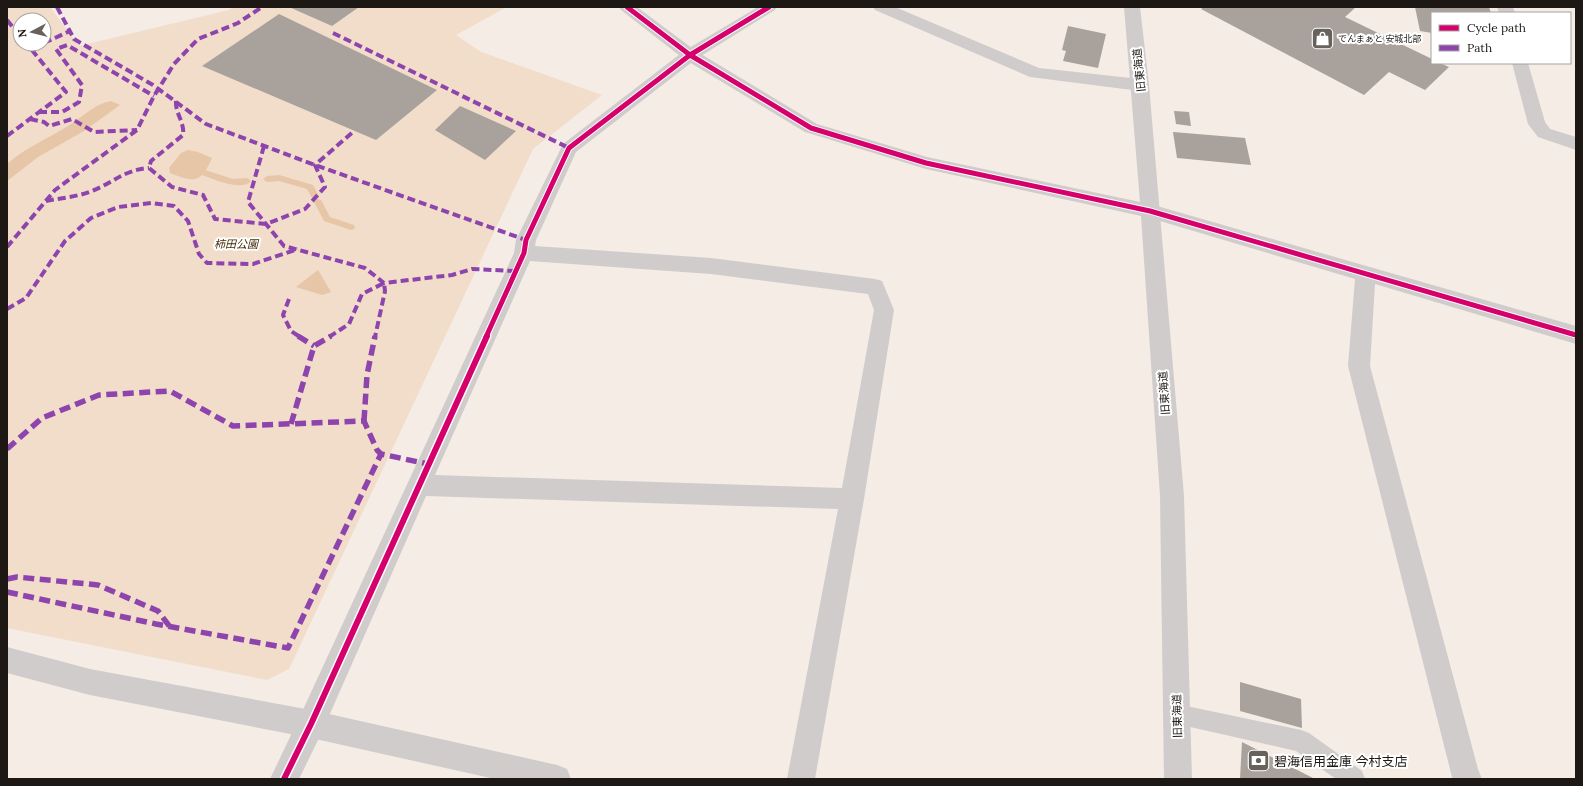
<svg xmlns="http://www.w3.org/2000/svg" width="1583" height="786" font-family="Lora,'Noto Sans JP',serif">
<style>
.green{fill:#f1ddca;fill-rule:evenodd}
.water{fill:#e6c6a7}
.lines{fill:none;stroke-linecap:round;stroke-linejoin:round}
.stream{fill:#e6c6a7;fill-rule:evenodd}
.building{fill:#a8a19c}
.service{fill:#cfcccb;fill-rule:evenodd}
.minor{fill:#cfcccb;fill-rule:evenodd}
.tertiary{fill:#cfcccb;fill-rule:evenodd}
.quiet-far1{stroke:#8e44ad;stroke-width:4;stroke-dasharray:8 4;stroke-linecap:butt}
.quiet{stroke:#8e44ad;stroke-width:5.5;stroke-dasharray:11 5.5;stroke-linecap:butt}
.cycleway-far1-casing{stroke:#fff;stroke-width:7}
.cycleway-casing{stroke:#fff;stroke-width:9}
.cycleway-far1{stroke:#d6006c;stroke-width:5}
.cycleway{stroke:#d6006c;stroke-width:6}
.labels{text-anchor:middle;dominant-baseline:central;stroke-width:4;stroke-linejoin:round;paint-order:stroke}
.far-poi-label{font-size:9px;fill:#1d1814;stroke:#fff;text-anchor:start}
.street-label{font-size:11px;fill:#1d1814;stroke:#fff}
.park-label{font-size:11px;font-style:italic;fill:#462a08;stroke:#fff}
.near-poi-label{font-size:13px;fill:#1d1814;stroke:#fff;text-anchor:start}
</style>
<rect width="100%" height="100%" fill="#f4ece5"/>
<path class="green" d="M7 7H50L79 46 229 10 233 7H507L456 35 481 52 602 95 533 149 289 669 267 680 7 628ZM20 20H44V44H20Z"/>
<g class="water">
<path d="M111 101 120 105 84 131 38 157 7 181V164C26 147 50 138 71 124 85 115 95 104 111 101Z"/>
<path d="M188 150 198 152 212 158C201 183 195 183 170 173L169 168 181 153Z"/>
<polygon points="318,270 331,292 322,295 296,287"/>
</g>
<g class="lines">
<g class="stream">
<path d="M205 170 233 179 247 178 251 181C242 192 213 179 202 175L201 173Z"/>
<polygon points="279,175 313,185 319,196 315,199 312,198 307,189 279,181 267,182 263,179 267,176"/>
<polygon points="318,199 321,200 330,217 354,225 355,227 354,229 351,230 324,221 314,202"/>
</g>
</g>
<g class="building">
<polygon points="289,7 359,7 332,26"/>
<polygon points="1204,7 1356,7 1345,17 1432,59 1432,63 1440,63 1449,67 1425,90 1389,72 1364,95 1201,9"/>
<polygon points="1415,7 1489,7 1491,13 1432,13 1432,33 1420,31"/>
<polygon points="279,14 437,90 376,140 202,66"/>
<polygon points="1068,26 1106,34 1098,68 1063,61 1066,51 1062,50"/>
<polygon points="460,106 516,131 485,160 435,130"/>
<polygon points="1174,111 1189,112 1191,126 1176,124"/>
<polygon points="1173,132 1245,138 1251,165 1177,158"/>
<polygon points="1240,682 1301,699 1302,728 1240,711"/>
<polygon points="1242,742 1315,779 1240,779"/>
</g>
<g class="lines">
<polygon class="service" points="1177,704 1301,730 1309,733 1362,771 1365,779 1336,779 1296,751 1177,724 1170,721 1167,714 1170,707"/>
<g class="minor">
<path d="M758 7H777L775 10 696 59 576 152 536 240 535 246 711 258 875 279 882 281 894 310 864 499 815 779H787L838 509 426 496 321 734 299 779H270L301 714 514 253 516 240 563 144 684 51ZM530 261 711 274 868 294 874 310 842 488 435 475Z"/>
<polygon points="873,7 895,7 1039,68 1140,79 1146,81 1149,85 1146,89 1140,91 1030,77 875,10"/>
<polygon points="1497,7 1513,7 1515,13 1499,13"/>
<polygon points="1512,63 1528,63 1545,122 1550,129 1576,137 1576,150 1538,137 1528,124"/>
<polygon points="1150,204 1576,326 1576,344 1375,284 1370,366 1478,769 1482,779 1453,779 1452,777 1348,366 1355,279 1143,216 1140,211 1143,206"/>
</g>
<g class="tertiary">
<polygon points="619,7 637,7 696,51 817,124 927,157 1140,202 1124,7 1140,7 1149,85 1184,496 1192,779 1164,779 1160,496 1141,216 926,169 805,132 684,59 621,10"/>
<polygon points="7,647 90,669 311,710 557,765 567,769 571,779 495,779 311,738 90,695 7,673"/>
</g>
<g class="quiet-far1">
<polyline points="57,7 74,39 153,85 206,124 315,165 526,240"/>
<polyline points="7,20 20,36"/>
<polyline points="333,33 569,148"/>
<polyline points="44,43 70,31"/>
<path d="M176 101C175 113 185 123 183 135L151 161 149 168 172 187 203 195 215 219 266 224 305 209 325 187 315 165 354 131"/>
<polyline points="39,112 62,112 79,102 82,85 56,49 67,45 154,96"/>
<polyline points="30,119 44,122 49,126 72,119 94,132 137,130"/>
<polyline points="7,136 66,92 27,44"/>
<polyline points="264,146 248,202 284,246 365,268 384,283 452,275 472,269 515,271"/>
<path d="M46 201C61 198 77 197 92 191 114 182 124 170 149 168"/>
<polyline points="7,247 55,190 137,130 154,96 174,64 198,39 238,23 262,7"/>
<polyline points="289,299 283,315 291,331 300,337"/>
<polyline points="7,309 26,298 65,241 91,218 118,207 151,203 174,206 188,221 199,254 207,263 253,264 298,249"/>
<polyline points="329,337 349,324 362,294 384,283 385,291 375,337"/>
</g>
<g class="quiet">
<polyline points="298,336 314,346"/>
<polyline points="364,421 367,375 375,336"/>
<polyline points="291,424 314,346 331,336"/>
<polyline points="7,449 42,418 99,395 170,391 233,426 364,421 377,450 381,454 428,464"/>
<polyline points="7,579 17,577 98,585 158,611 170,627"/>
<polyline points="7,592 156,624 288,648 381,454"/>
</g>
<defs>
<g id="cycleway-far1">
<polyline points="627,7 690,55 811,128 926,163 1150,211 1576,335"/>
<polyline points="486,337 524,253 526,240 569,148 690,55 769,7"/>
</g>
<polyline id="cycleway" points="284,779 311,724 487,336"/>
</defs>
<use href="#cycleway-far1" class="cycleway-far1-casing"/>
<use href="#cycleway" class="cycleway-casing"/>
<use href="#cycleway-far1" class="cycleway-far1"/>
<use href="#cycleway" class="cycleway"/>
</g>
<defs>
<symbol id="shop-square" viewBox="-11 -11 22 22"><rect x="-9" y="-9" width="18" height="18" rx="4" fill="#68625d" stroke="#fff"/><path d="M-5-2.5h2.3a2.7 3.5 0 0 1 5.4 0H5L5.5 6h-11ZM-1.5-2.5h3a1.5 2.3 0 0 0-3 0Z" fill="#fff"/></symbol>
<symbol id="bank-square" viewBox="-11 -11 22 22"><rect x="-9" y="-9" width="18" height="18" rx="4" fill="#68625d" stroke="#fff"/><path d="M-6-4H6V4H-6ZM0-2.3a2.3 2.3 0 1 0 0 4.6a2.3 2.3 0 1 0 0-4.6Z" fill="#fff"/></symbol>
</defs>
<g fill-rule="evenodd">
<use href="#shop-square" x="1310" y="26" width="25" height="25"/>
<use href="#bank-square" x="1246" y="748" width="25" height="25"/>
</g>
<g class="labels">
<g class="far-poi-label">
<text x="1338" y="38">でんまぁと 安城北部</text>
</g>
<g class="street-label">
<text transform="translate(1139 70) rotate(-96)">旧東海道</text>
<text transform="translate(1164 393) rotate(-94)">旧東海道</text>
<text transform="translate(1177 716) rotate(-91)">旧東海道</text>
</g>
<g class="park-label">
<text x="236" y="244">柿田公園</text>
</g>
<g class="near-poi-label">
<text x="1274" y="761">碧海信用金庫 今村支店</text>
</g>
</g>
<rect width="1583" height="786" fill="none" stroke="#1d1814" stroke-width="16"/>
<rect x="1431" y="12" width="140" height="52" fill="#ffffff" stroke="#a5a3a1"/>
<rect x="1439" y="25" width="20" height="6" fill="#d6006c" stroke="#a5a3a1"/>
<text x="1467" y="32" font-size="12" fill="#1d1814">Cycle path</text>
<rect x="1439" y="45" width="20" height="6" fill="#8e44ad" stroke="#a5a3a1"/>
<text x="1467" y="52" font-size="12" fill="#1d1814">Path</text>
<g transform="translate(32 32) rotate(263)"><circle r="19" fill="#ffffff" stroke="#a5a3a1"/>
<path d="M0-3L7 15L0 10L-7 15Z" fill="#68625d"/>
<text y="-6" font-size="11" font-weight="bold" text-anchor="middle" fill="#1d1814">N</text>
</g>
</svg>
